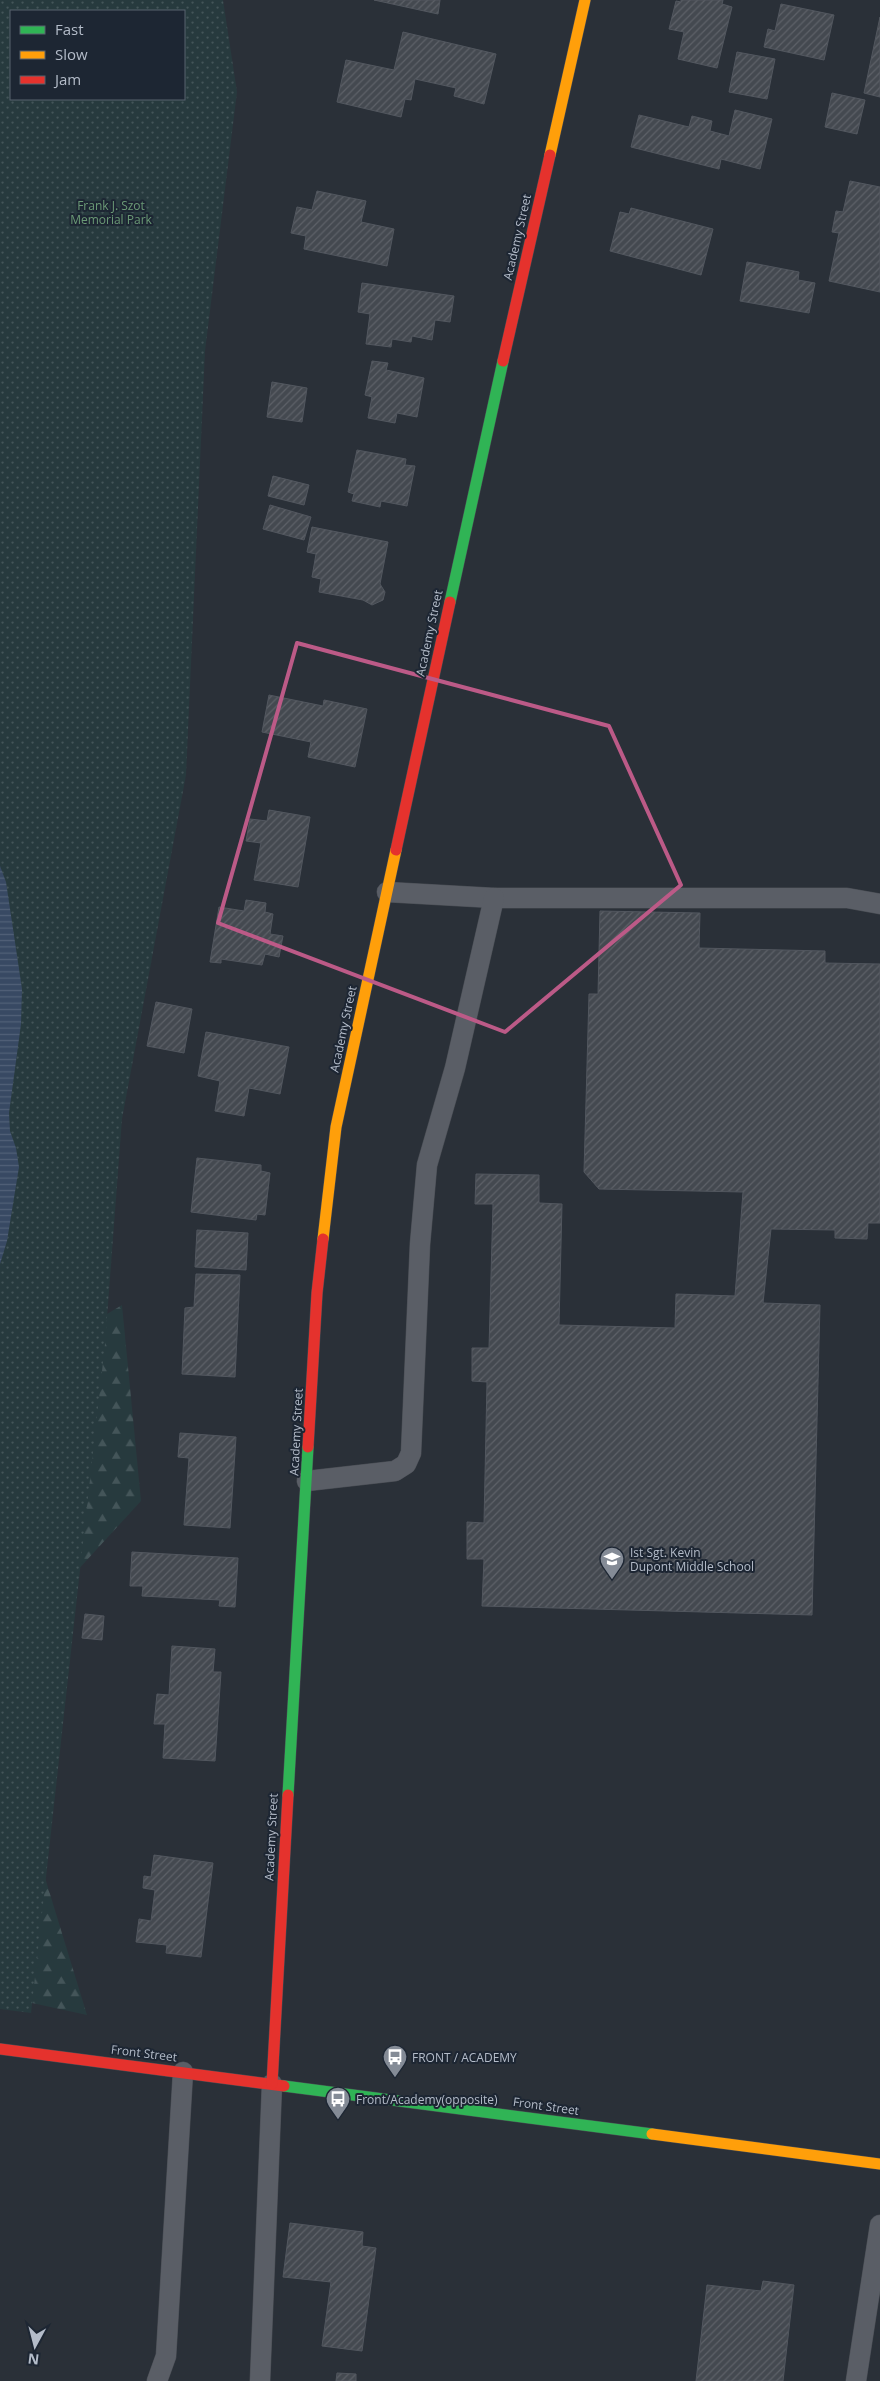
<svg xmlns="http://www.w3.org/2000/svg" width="880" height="2381" font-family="'Open Sans',sans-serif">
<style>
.forest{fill:url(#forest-firs)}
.park{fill:url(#park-dots);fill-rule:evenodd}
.water{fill:url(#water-rules)}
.building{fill:url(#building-hatch);stroke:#52575f}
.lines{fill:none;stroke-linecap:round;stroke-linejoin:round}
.lane-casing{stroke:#484c53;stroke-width:21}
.fast-casing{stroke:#484c53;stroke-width:12}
.slow-casing{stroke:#484c53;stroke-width:12}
.jam-casing{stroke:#484c53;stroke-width:12}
.lane{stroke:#5a5e66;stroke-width:20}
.fast{stroke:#30b455;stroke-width:11}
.slow{stroke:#ff9f0a;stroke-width:11}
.jam{stroke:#e5322d;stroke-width:11}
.marked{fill:none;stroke:#bc5a87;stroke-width:4;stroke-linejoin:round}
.labels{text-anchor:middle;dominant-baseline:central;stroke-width:4;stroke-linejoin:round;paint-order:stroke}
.park-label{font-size:12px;fill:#6b9a76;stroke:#1d2633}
.street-label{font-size:12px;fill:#b4bcc9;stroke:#1d2633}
.poi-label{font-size:12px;fill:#b4bcc9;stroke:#1d2633;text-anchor:start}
</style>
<defs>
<pattern id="forest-firs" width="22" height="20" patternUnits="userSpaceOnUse" patternTransform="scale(1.25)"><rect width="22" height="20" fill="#273a3e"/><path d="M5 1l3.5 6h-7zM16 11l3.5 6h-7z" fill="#445559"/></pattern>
<pattern id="park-dots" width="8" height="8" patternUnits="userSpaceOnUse" patternTransform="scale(1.25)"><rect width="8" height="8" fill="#273a3e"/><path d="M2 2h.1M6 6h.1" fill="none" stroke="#445559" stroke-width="1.8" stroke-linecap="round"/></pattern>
<pattern id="water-rules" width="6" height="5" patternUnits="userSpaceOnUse" patternTransform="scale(1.25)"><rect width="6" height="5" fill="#384963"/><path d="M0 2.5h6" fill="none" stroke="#526178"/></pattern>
<pattern id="building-hatch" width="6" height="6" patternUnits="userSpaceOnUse" patternTransform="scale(1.25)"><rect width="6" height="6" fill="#444950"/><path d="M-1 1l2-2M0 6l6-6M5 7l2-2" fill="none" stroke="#5d6168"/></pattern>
</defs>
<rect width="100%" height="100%" fill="#2a3038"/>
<polygon class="forest" points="122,1305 141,1501 53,1597 35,1845 87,2015 0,1996 67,1338"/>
<path class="park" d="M0 0H223L237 92 205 351 186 775 122 1119 105 1344 31 2013 0 2009ZM11 11H184V99H11Z"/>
<polygon class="water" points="0,866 6,882 22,989 21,1024 9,1113 10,1131 16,1148 19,1167 7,1241 0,1264"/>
<g class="building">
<polygon points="374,0 440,0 438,14"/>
<polygon points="681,0 723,0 722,4 732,7 717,68 678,59 684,32 669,29 676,1 681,2"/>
<polygon points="781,4 834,15 824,60 764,47 768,29 775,31"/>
<polygon points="880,17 880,97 864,93"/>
<polygon points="403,32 496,54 484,104 454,96 456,88 415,79 411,100 405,99 401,117 337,102 346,60 394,70"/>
<polygon points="737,52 775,59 767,99 729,92"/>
<polygon points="832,93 865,100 857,134 825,127"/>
<polygon points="735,110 772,119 760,169 721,159 719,169 631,147 639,115 689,127 692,116 712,121 710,131 729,136"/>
<polygon points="850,181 880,187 880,292 829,281 839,233 832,232 836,211 843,212"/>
<polygon points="317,191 366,201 361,222 394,229 387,266 304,249 306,236 291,233 297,207 312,210"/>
<polygon points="631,208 713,229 701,275 610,251 620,212 629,214"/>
<polygon points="747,262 799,272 798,280 815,283 809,313 740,301"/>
<polygon points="362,283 454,296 450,322 435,320 432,340 412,336 411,342 392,339 391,347 366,344 370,314 358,312"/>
<polygon points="372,361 388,363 386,370 424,378 417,417 397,413 395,423 368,418 372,397 365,395"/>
<polygon points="272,382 307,388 302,422 267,417"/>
<polygon points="357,450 406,459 405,465 415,466 407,506 381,501 380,507 352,501 354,494 348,492"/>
<polygon points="273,476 309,485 304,505 268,496"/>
<polygon points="270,505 311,517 304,540 263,529"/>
<polygon points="312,527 388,542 380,584 385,592 383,600 372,605 363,600 319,592 321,579 312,577 316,554 307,552"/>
<polygon points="269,695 323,706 324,700 367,709 355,767 308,757 311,742 262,732"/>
<polygon points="269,810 310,817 298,887 254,880 261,843 246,841 250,819 267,821"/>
<polygon points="246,900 266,903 265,912 273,914 270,934 283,936 279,957 265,954 262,965 221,959 221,963 210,962 219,907 244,911"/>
<polygon points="600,911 700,913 699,948 825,951 825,963 880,964 880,1223 868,1223 867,1239 835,1238 835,1230 771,1229 763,1303 820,1305 812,1615 482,1606 484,1559 467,1559 467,1522 484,1523 487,1382 472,1381 472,1348 489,1348 493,1204 475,1204 476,1174 539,1175 539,1203 562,1204 559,1325 675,1328 676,1294 735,1296 743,1192 599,1189 584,1172 589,994 598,994"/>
<polygon points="156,1002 192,1009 184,1053 147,1046"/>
<polygon points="206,1032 289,1047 280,1094 249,1088 244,1116 215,1111 220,1081 198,1076"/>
<polygon points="197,1158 261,1165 261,1171 270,1173 265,1215 257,1214 256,1220 191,1212"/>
<polygon points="197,1230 248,1233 246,1270 195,1267"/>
<polygon points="196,1274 240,1275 235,1377 182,1374 185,1308 194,1307"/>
<polygon points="180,1433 236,1437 230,1528 184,1525 189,1458 178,1457"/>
<polygon points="132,1552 238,1558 235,1607 219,1606 220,1600 142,1596 143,1586 130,1586"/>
<polygon points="85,1614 104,1616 102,1640 82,1638"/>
<polygon points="172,1646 215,1649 213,1672 221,1672 215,1761 163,1758 165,1724 154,1724 157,1694 169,1695"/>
<polygon points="154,1855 213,1863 201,1957 166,1953 167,1945 136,1942 139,1919 151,1921 155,1890 143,1888 144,1876 151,1877"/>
<polygon points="290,2223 363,2232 362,2246 376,2248 362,2351 322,2346 331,2282 283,2277"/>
<polygon points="763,2281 794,2285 783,2381 696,2381 707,2285 761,2291"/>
<polygon points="337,2373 356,2374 356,2381 336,2381"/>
</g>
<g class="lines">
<defs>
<g id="lane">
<polyline points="387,892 494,898 847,898 880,904"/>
<polyline points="307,1481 395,1471 406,1464 411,1453 420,1244 427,1165 455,1068 494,898"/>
<polyline points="157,2381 166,2356 183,2072"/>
<polyline points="260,2381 272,2084"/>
<polyline points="856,2381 880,2225"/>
</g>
<g id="fast">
<polyline points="450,602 503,361"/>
<polyline points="288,1795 308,1447"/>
<polyline points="284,2086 652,2134"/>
</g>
<g id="slow">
<polyline points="550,155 585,0"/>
<polyline points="323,1239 336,1127 396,850"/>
<polyline points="652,2134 880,2164"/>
</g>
<g id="jam">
<polyline points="503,361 550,155"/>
<polyline points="396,850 450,602"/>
<polyline points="308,1447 317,1293 323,1239"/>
<polyline points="0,2049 284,2086"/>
<polyline points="272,2084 288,1795"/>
</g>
</defs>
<use href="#lane" class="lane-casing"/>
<use href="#fast" class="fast-casing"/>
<use href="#slow" class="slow-casing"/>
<use href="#jam" class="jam-casing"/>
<use href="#lane" class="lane"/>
<use href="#fast" class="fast"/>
<use href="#slow" class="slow"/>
<use href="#jam" class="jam"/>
</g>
<path class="marked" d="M297 643 609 726 681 885 505 1032 218 923Z"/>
<defs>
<symbol id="school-pin" viewBox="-11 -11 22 30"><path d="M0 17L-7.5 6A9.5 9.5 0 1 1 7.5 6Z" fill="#848b96" stroke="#1d2633"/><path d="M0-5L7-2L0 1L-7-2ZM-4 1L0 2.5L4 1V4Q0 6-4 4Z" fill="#fff"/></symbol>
<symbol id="bus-pin" viewBox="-11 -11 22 30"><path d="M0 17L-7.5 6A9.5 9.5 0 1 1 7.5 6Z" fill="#848b96" stroke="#1d2633"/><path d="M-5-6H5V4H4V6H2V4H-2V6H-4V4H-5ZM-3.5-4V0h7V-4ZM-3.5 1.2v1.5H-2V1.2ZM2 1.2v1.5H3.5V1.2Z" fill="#fff"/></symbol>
</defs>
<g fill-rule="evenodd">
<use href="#school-pin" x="598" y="1545" width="28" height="38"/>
<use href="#bus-pin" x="381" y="2043" width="28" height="38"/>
<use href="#bus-pin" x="324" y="2085" width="28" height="38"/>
</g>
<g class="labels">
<g class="park-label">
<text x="111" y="205">Frank J. Szot<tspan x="111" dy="14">Memorial Park</tspan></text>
</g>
<g class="street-label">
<text transform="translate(517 237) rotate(-77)">Academy Street</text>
<text transform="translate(429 633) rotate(-78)">Academy Street</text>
<text transform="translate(343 1029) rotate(-78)">Academy Street</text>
<text transform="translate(296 1432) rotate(-87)">Academy Street</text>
<text transform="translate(271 1837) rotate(-87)">Academy Street</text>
<text transform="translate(144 2053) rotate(7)">Front Street</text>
<text transform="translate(546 2106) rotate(8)">Front Street</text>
</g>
<g class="poi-label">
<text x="630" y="1552">Ist Sgt. Kevin<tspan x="630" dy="14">Dupont Middle School</tspan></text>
<text x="412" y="2057">FRONT / ACADEMY</text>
<text x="356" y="2099">Front/Academy(opposite)</text>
</g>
</g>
<rect x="10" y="10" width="175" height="90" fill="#1d2633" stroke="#59626f"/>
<rect x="20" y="26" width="25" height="8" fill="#30b455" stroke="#59626f"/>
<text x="55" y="35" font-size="15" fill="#b4bcc9">Fast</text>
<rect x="20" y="51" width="25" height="8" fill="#ff9f0a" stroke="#59626f"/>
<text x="55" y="60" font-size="15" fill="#b4bcc9">Slow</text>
<rect x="20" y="76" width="25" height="8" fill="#e5322d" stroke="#59626f"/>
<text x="55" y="85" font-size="15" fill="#b4bcc9">Jam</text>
<g transform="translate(35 2346) rotate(187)" stroke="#1d2633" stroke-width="4" paint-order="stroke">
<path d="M0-4L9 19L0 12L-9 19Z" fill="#b4bcc9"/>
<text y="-8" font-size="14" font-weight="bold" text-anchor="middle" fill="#b4bcc9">N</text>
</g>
</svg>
